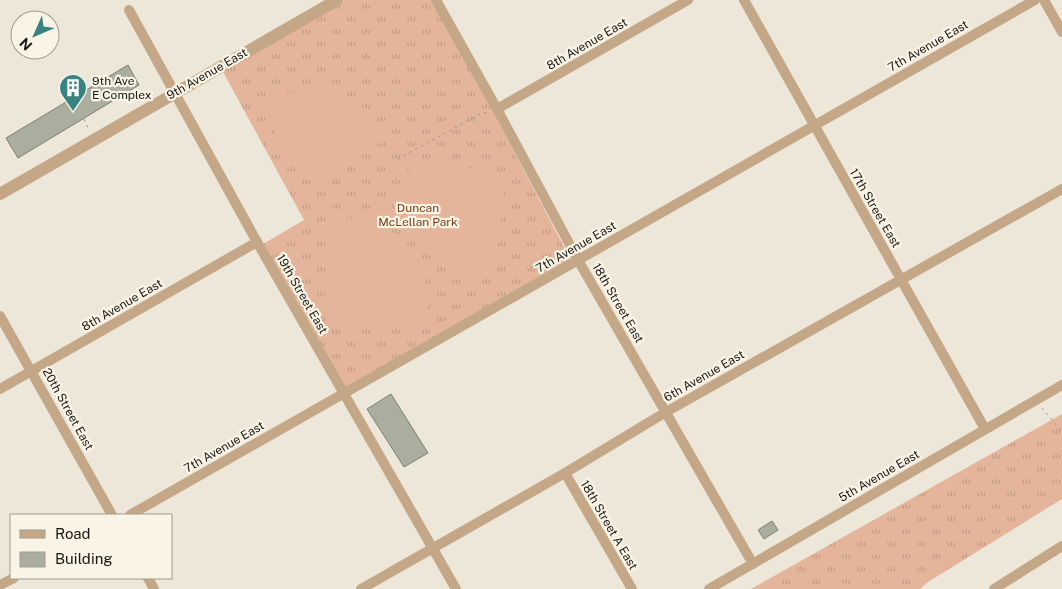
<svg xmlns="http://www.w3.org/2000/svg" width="1062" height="589" font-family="'Public Sans',sans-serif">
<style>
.grass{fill:url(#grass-tufts)}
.garden{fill:#e4b59b}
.building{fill:#abad9f;stroke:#7d7f72}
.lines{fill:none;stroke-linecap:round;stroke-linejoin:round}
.path{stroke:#9a968c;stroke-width:1;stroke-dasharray:2.5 4;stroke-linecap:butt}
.minor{stroke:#c4a786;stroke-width:10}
.tertiary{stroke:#c4a786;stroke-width:12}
.labels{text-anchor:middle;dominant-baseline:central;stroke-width:4.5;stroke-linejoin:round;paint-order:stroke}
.street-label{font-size:12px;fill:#191712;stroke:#f9f4e6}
.poi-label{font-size:12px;fill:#191712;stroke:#f9f4e6;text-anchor:start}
.park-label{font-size:12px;fill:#7b401a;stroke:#f9f4e6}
</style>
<defs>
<pattern id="grass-tufts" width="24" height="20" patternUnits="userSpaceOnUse" patternTransform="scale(1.25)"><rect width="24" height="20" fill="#e4b59b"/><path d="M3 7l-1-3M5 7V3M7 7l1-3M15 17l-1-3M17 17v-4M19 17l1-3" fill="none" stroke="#c39b84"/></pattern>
</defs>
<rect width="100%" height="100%" fill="#ece7d9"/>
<g class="grass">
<polygon points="344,0 432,0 491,108 571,260 345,388 263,244 304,220 222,70"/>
<polygon points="1062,414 1062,499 928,582 920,589 751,589"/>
</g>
<g class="garden">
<polygon points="325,86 343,92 363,107 388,139 310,181 302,179 259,105 301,89"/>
<polygon points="411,160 504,173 506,181 493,278 461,273 440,263 419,248 408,230 403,206 404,187"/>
<path d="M334 218C344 219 358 218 368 221 381 225 396 233 405 242 427 261 430 303 425 329L330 319 323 311Z"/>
</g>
<g class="building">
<polygon points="128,65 139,85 18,158 6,138"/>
<polygon points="391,394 428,453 404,467 367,409"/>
<polygon points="772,521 778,530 764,539 758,530"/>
</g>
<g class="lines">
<g class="path">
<polyline points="84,119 89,130"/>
<polyline points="398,159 480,114 488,112"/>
<polyline points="1042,408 1062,432"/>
</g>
<g class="minor">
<polyline points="436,0 497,109 578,260 753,564"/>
<polyline points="744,0 985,429"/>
<polyline points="1044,0 1062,32"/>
<polyline points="129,10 257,242 456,589"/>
<polyline points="497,109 688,0"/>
<polyline points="0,316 112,515"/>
<polyline points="0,389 257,242"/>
<polyline points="565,473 632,589"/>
<polyline points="130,515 1035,0"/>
<polyline points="148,578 154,589"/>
<polyline points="0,585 14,578"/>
<polyline points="361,589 565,473 666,412 1062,189"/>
<polyline points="709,589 1062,385"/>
<polyline points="994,589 1062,546"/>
</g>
<polyline class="tertiary" points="0,194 337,0"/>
</g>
<defs>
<symbol id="building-pin" viewBox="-11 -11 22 30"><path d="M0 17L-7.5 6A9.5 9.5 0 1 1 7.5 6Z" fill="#398282" stroke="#f9f4e6"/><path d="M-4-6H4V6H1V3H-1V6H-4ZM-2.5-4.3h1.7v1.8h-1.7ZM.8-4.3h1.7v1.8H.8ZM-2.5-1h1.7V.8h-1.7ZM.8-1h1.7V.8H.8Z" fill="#fff"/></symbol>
</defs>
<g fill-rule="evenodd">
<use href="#building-pin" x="57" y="72" width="32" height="43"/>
</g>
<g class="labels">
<g class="street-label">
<text transform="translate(587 44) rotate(-30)">8th Avenue East</text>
<text transform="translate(928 46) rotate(-30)">7th Avenue East</text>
<text transform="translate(207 74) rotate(-30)">9th Avenue East</text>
<text transform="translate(875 208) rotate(60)">17th Street East</text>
<text transform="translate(576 247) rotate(-30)">7th Avenue East</text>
<text transform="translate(302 294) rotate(60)">19th Street East</text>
<text transform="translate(618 303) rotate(60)">18th Street East</text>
<text transform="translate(122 305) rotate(-30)">8th Avenue East</text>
<text transform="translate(704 376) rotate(-30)">6th Avenue East</text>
<text transform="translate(68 409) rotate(61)">20th Street East</text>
<text transform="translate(224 447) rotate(-30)">7th Avenue East</text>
<text transform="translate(879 476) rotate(-30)">5th Avenue East</text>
<text transform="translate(609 525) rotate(60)">18th Street A East</text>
</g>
<g class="poi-label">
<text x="92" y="81">9th Ave<tspan x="92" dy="14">E Complex</tspan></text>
</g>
<g class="park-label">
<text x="418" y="208">Duncan<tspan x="418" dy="14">McLellan Park</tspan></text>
</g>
</g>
<rect x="10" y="514" width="162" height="65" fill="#f9f4e6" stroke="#9f9c91"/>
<rect x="20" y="530" width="25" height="8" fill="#c4a786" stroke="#9f9c91"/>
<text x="55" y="539" font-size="15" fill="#191712">Road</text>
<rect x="20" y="552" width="25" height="15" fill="#abad9f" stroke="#9f9c91"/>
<text x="55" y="564" font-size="15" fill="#191712">Building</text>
<g transform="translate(35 35) rotate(225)"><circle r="24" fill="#f9f4e6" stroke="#9f9c91"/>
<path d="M0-4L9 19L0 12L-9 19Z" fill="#398282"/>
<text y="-8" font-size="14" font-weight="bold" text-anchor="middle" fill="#191712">N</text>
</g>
</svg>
